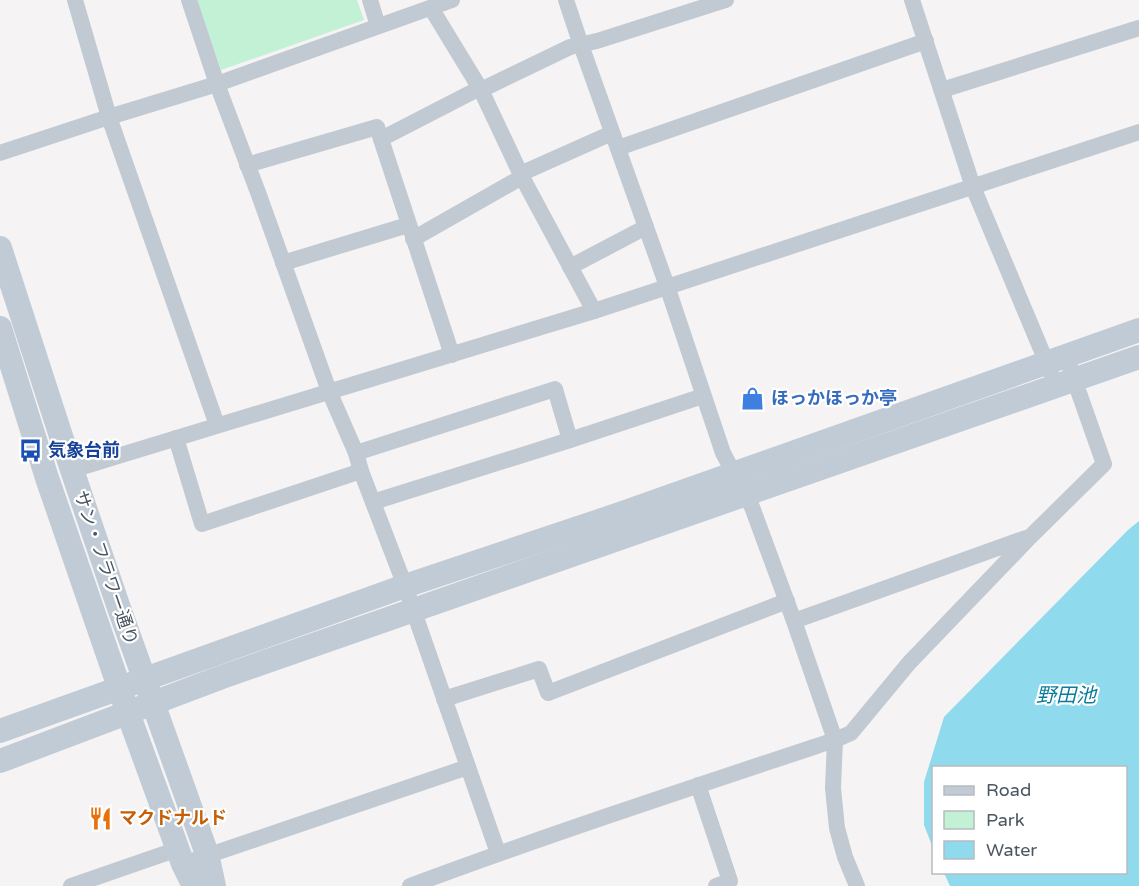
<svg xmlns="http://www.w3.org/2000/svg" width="1139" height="886" font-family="'Varela Round','Noto Sans JP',sans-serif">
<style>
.green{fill:#c3f1d5}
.water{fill:#90daee}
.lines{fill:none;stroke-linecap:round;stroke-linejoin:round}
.street{stroke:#c1cad2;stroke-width:16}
.secondary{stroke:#c1cbd6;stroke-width:24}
.labels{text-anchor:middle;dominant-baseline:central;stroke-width:4.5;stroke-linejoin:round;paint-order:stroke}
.shop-label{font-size:18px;font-weight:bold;fill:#366cbe;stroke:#fff;text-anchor:start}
.transit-label{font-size:18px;font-weight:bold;fill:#164399;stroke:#fff;text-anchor:start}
.street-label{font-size:18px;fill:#4a5661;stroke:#fff}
.food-label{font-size:18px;font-weight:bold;fill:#c56008;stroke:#fff;text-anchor:start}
.water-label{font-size:20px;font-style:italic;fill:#0c7c9b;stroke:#fff}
</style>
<rect width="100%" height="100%" fill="#f5f3f3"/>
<polygon class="green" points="197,0 357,0 364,20 221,70"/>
<polygon class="water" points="1139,521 1139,886 950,886 944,873 1126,872 1126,768 934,768 933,848 924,825 924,782 944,717 1128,530"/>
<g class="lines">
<g class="street">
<polyline points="75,0 109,117 217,425"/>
<polyline points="189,0 217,84 259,195 329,391 356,453 361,471 405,586 498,853"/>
<polyline points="370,0 378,26"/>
<polyline points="566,0 581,45 667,286 723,453 752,507 794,621 835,740 833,788 837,828 845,857 857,886"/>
<polyline points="912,0 973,187 1051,373"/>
<polyline points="431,8 481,90 522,177 594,311"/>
<polyline points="481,90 570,47 597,41 726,0"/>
<polyline points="942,90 1139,28"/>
<polyline points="381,139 480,88"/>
<polyline points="618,148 926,41"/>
<polyline points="0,153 109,117 217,84 452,0"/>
<polyline points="247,165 377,127 452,355"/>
<polyline points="520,174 612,133"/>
<polyline points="413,239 522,177"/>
<polyline points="283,263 408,225"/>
<polyline points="570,267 646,227"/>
<polyline points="176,438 202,524 361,471"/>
<polyline points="356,453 555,389 570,440"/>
<polyline points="72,470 594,311 1139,132"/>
<polyline points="373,502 570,440 703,396"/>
<polyline points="794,621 1026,538"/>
<polyline points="444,699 539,669 548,693 787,601"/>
<polyline points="698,785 730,881 716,886"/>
<polyline points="183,864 468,767"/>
<polyline points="71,886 178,849"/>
<path d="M410 886C550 834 693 787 835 740L851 733 909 663 1030 537 1104 464 1066 356"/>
</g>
<g class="secondary">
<polyline points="0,248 72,470 119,608 207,854 214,886"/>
<polyline points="0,328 47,478 128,713 183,864 194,886"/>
<polyline points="0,731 405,586 620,514 1139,330"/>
<polyline points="0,761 222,677 1139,357"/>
</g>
</g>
<defs>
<symbol id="shop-bare" viewBox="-9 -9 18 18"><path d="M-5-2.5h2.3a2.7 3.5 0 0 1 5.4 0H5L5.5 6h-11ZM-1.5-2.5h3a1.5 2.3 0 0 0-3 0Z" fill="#3f7fe0" stroke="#fff" stroke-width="2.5" paint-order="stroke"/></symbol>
<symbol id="bus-bare" viewBox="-9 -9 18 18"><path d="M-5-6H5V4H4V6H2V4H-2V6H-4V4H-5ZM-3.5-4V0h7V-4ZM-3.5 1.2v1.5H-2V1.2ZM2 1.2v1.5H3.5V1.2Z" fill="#1a4fb4" stroke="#fff" stroke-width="2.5" paint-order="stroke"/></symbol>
<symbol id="restaurant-bare" viewBox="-9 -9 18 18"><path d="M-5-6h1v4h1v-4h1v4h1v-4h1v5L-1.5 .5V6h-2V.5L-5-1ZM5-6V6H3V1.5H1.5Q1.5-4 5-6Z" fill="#e8710a" stroke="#fff" stroke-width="2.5" paint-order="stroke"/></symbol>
</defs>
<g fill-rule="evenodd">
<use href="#shop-bare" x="736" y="382" width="33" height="33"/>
<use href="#bus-bare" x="14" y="434" width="33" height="33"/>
<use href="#restaurant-bare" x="84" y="802" width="33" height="33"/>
</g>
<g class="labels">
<g class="shop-label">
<text x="771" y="398">ほっかほっか亭</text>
</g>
<g class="transit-label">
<text x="48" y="450">気象台前</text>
</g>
<g class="street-label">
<text transform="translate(106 568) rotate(71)">サン・フラワー通り</text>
</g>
<g class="food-label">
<text x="119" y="818">マクドナルド</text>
</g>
<g class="water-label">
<text x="1066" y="696">野田池</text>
</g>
</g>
<rect x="932" y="766" width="195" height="108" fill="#ffffff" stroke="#b7bbc0" stroke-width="1.5"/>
<rect x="944" y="786" width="30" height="9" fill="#c1cbd6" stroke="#b7bbc0" stroke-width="1.5"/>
<text x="986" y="796" font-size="18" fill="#4a5661">Road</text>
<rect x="944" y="811" width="30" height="18" fill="#c3f1d5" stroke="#b7bbc0" stroke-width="1.5"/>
<text x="986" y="826" font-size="18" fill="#4a5661">Park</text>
<rect x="944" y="841" width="30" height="18" fill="#90daee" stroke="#b7bbc0" stroke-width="1.5"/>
<text x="986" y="856" font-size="18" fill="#4a5661">Water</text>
</svg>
